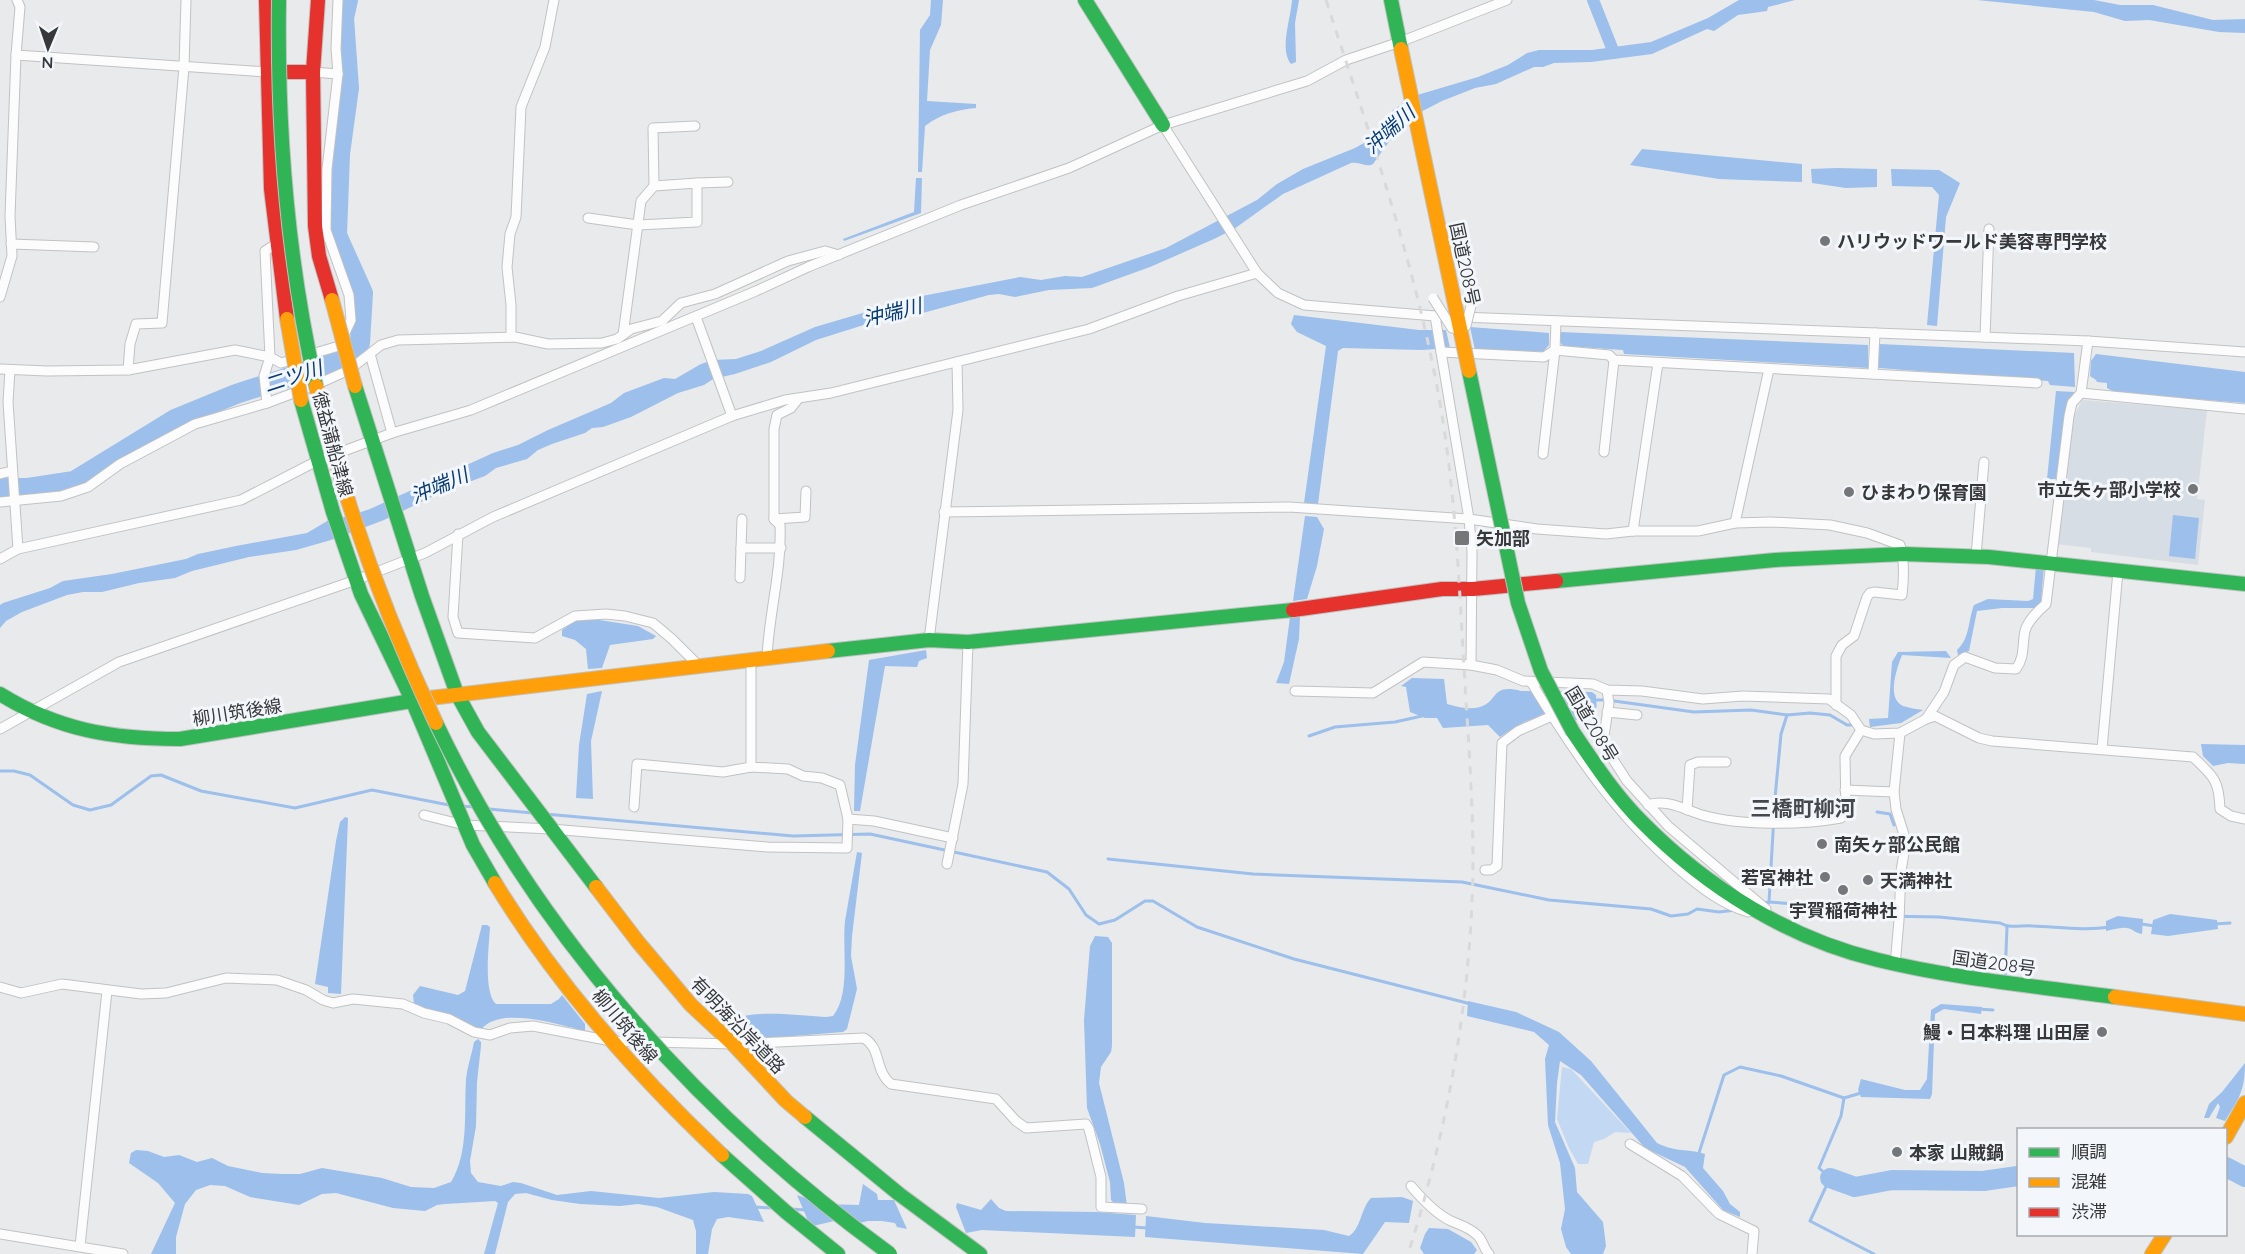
<svg xmlns="http://www.w3.org/2000/svg" width="2245" height="1254" font-family="Quicksand,'Noto Sans JP',sans-serif">
<style>
.built{fill:#d7dde4}
.green{fill:#c2d8f3}
.water{fill:#9cbfeb}
.lines{fill:none;stroke-linecap:round;stroke-linejoin:round}
.stream{stroke:#9cbfeb;stroke-width:3}
.canal{stroke:#9cbfeb;stroke-width:12}
.river{stroke:#9cbfeb;stroke-width:20}
.street-casing{stroke:#c0c2c3;stroke-width:11}
.fast-casing{stroke:#c0c2c3;stroke-width:16}
.slow-casing{stroke:#c0c2c3;stroke-width:16}
.jam-casing{stroke:#c0c2c3;stroke-width:16}
.street{stroke:#fcfcfc;stroke-width:9}
.fast{stroke:#30b455;stroke-width:14}
.slow{stroke:#ff9f0a;stroke-width:14}
.jam{stroke:#e5322d;stroke-width:14}
.rail{stroke:#d9d9d9;stroke-width:3;stroke-dasharray:8 8;stroke-linecap:butt}
.street-bridge-casing{stroke:#c0c2c3;stroke-width:11;stroke-linecap:butt}
.fast-bridge-casing{stroke:#c0c2c3;stroke-width:16;stroke-linecap:butt}
.slow-bridge-casing{stroke:#c0c2c3;stroke-width:16;stroke-linecap:butt}
.street-bridge{stroke:#fcfcfc;stroke-width:9}
.fast-bridge{stroke:#30b455;stroke-width:14}
.slow-bridge{stroke:#ff9f0a;stroke-width:14}
.poi-dot{fill:#757678;stroke:#f3f7fc;stroke-width:2}
.labels{text-anchor:middle;dominant-baseline:central;stroke-width:6;stroke-linejoin:round;paint-order:stroke}
.poi-label{font-size:18px;font-weight:bold;fill:#37383a;stroke:#f3f7fc;text-anchor:start}
.street-label{font-size:18px;fill:#37383a;stroke:#f3f7fc}
.water-label{font-size:20px;font-style:italic;fill:#083c73;stroke:#f3f7fc}
.quarter-label{font-size:21px;font-weight:bold;fill:#45484c;stroke:#f3f7fc}
</style>
<rect width="100%" height="100%" fill="#e8eaec"/>
<polygon class="built" points="2082,400 2207,410 2197,499 2205,500 2198,565 2091,552 2091,548 2056,544 2073,419"/>
<polygon class="green" points="1562,1067 1571,1069 1631,1133 1615,1132 1604,1139 1594,1142 1588,1164 1578,1164 1569,1148 1557,1119"/>
<g class="water">
<path d="M931 0H943L941 25 930 50 927 101 976 104V108C956 110 941 114 925 126L922 172H918L920 30 930 15Z"/>
<path d="M1292 0H1299L1295 23 1296 62 1291 64C1279 49 1291 18 1292 0Z"/>
<path d="M1739 0H1795L1768 7 1767 11 1738 15 1714 31 1707 29 1652 54 1591 62 1554 63 1543 67H1534L1496 84 1475 88 1442 101 1409 118 1388 143 1373 164C1366 168 1360 161 1351 163L1283 194 1234 229 1214 239 1150 267 1092 288 1049 290 1015 297 999 294 989 295 919 314 908 313 897 318 870 323 816 340 771 362 735 374 713 379 704 385 678 393 631 417 603 427 592 428 585 433 552 444 538 450 527 459 496 468 485 476 442 492 384 520 331 540 296 550 249 557 192 571 175 578 139 583 102 592H83L67 595 22 612 6 621 0 628V605L3 603 50 588 63 581 112 574 186 559 198 554 236 546 307 533 329 520 349 516 370 509 493 453 518 445 548 430 611 403 624 393 664 378 675 379 701 364 713 360 736 359 761 351 815 327 917 297 1020 277 1041 280 1065 276 1082 277 1166 248 1257 200 1277 184 1303 169 1355 148 1373 138 1380 131 1393 110 1414 96 1478 77 1508 65 1527 53 1539 50H1592L1651 42 1708 18Z"/>
<polygon points="1977,0 2094,0 2120,5 2153,5 2213,20 2245,19 2245,33 2219,32 2149,20 2125,21 2094,12"/>
<polygon points="1642,149 1802,164 1802,182 1719,179 1630,165"/>
<polygon points="1837,168 1877,169 1877,187 1846,188 1812,183 1811,169"/>
<polygon points="1891,169 1939,170 1960,183 1946,217 1937,326 1927,325 1939,195 1932,187 1892,186"/>
<polygon points="916,178 922,178 921,213 844,241 843,239 914,212"/>
<polygon points="1294,315 1419,330 1446,330 1450,348 1422,350 1343,348 1338,351 1318,504 1304,503 1326,346 1297,332 1291,324"/>
<polygon points="1470,327 1549,333 1549,345 1543,352 1475,350"/>
<polygon points="1560,332 1868,345 1868,368 1624,354 1623,350 1563,346 1560,342"/>
<polygon points="1879,344 2074,353 2075,387 2050,385 2048,381 1879,368"/>
<polygon points="2096,354 2245,372 2245,403 2116,393 2107,388 2107,383 2097,382 2096,380 2090,376 2091,361"/>
<polygon points="2056,391 2074,392 2065,416 2056,479 2047,479"/>
<polygon points="2173,515 2199,518 2195,559 2169,556"/>
<polygon points="1305,516 1317,517 1324,529 1317,566 1307,599 1293,601"/>
<path d="M2036 567H2044L2041 601 2036 608H2002L1977 611 1969 651 1958 655 1957 650C1970 638 1968 621 1974 605L1988 599 2028 601 2033 599Z"/>
<polygon points="1290,617 1300,617 1299,639 1289,684 1276,683 1284,662"/>
<polygon points="577,619 593,619 638,626 656,636 653,639 610,645 602,668 588,669 586,649 575,640 562,636 562,630"/>
<polygon points="926,650 927,658 919,661 917,667 885,666 860,811 854,811 855,765 869,660"/>
<path d="M1946 651 1951 658 1902 655C1897 668 1886 698 1903 706 1909 708 1917 709 1923 710L1901 723 1870 727 1869 719 1888 718 1892 662 1898 652Z"/>
<path d="M1412 678 1444 679 1447 704C1458 707 1469 710 1480 707 1498 702 1491 683 1521 691L1592 692 1596 695C1596 700 1598 710 1594 714 1584 725 1552 717 1538 718 1525 719 1511 730 1500 737L1488 725 1443 728 1437 718H1425L1410 712 1406 687 1401 686Z"/>
<polygon points="602,691 591,741 593,799 576,798 579,745 587,694"/>
<polygon points="2201,744 2245,745 2245,764 2228,763 2213,766 2203,756"/>
<polygon points="345,817 348,818 341,994 328,993 328,987 315,984 336,841 340,822"/>
<path d="M857 852 862 853 852 936 851 956 857 989 847 1029 843 1032 770 1038 763 1042H746L734 1032C734 1027 733 1022 737 1019 753 1009 807 1016 826 1017L833 1016C851 994 842 949 845 921 849 898 853 875 857 852Z"/>
<polygon points="2170,914 2217,920 2218,929 2168,936 2151,934 2153,920"/>
<path d="M2118 916 2143 919 2142 934C2135 933 2133 929 2127 928 2121 927 2112 930 2106 931V921Z"/>
<path d="M482 925H487L490 927C489 946 483 992 496 1004H551L559 999 562 995 585 1024V1034L577 1032 574 1028C550 1022 497 1007 481 1030L466 1025 454 1017 432 1012 414 1004 413 995 420 986 458 995 465 991Z"/>
<polygon points="1095,936 1108,937 1112,943 1112,1046 1111,1052 1101,1067 1099,1083 1124,1183 1127,1206 1116,1205 1111,1200 1110,1182 1100,1144 1087,1108 1084,1020 1090,946"/>
<path d="M1468 1001 1516 1012 1559 1032 1591 1061 1657 1143C1677 1153 1686 1148 1705 1154L1703 1168 1723 1191 1730 1204 1740 1212V1217L1723 1210 1685 1167 1645 1148 1581 1075 1560 1061 1557 1083 1555 1122 1575 1168 1577 1192 1603 1222 1606 1246 1603 1254H1571L1566 1247 1561 1229 1565 1209 1560 1163 1548 1125 1545 1059 1549 1045 1534 1032 1467 1016Z"/>
<polygon points="1941,1004 1982,1007 1981,1014 1944,1009 1935,1014 1932,1094 1930,1099 1861,1097 1858,1090 1861,1079 1905,1090 1920,1090 1927,1079 1931,1010"/>
<path d="M478 1039 481 1042V1046L477 1082 476 1126 470 1161 471 1173 478 1182 501 1186 513 1182 521 1183 557 1195 591 1191 659 1198 714 1192 748 1194 752 1196 764 1222 728 1217 717 1219 712 1229 708 1254H696V1231L693 1220 657 1207 638 1204 620 1206 580 1204 552 1200 526 1193 515 1194 508 1202 495 1254H484L498 1203 495 1201 445 1204 437 1205 425 1211 393 1208 336 1193 322 1194 299 1205 250 1197 225 1186 210 1185 196 1190 185 1204 176 1237V1254H151L175 1203 158 1183 129 1163 131 1153 136 1150 148 1151 164 1157 179 1155 197 1162 212 1158 228 1166 262 1173 282 1174H300L322 1168 382 1178 411 1187 434 1188 451 1182C469 1153 464 1112 466 1080 467 1067 472 1054 474 1042Z"/>
<path d="M2245 1063C2245 1091 2239 1098 2225 1121L2216 1118 2220 1107 2218 1103 2209 1118H2204L2209 1104 2222 1092Z"/>
<polygon points="863,1184 877,1194 878,1200 894,1200 907,1229 897,1227 895,1223 882,1221 868,1221 855,1224 834,1221 813,1226 810,1225 797,1195 822,1204 859,1205"/>
<path d="M1402 1197 1413 1201 1409 1223 1385 1222 1363 1254 1145 1237 1146 1216 1205 1223 1324 1230 1349 1236C1361 1229 1361 1208 1371 1198Z"/>
<polygon points="991,1199 999,1208 1006,1211 1096,1212 1136,1215 1135,1237 982,1230 966,1233 956,1207 957,1203 981,1210"/>
<polygon points="1429,1228 1448,1229 1471,1242 1477,1250 1474,1254 1424,1254 1420,1248 1425,1234"/>
</g>
<g class="lines">
<g class="stream">
<polyline points="1592,700 1604,700"/>
<polyline points="1614,701 1694,712 1751,710 1787,715 1810,713 1830,715 1847,725 1854,725"/>
<polyline points="1787,715 1781,734 1775,798 1782,811 1795,813"/>
<polyline points="1309,736 1335,727 1395,722 1422,716"/>
<polyline points="0,771 14,771 30,775 73,805 90,810 111,805 151,776 161,775 201,791 295,808 372,790 449,805"/>
<polyline points="459,806 476,807"/>
<polyline points="489,809 533,813"/>
<polyline points="1877,812 1890,814 1894,825"/>
<polyline points="545,814 793,836 870,834 1047,872 1069,889 1086,915 1099,924 1115,920 1145,901 1153,901 1197,927 1294,959 1471,1004"/>
<polyline points="1768,815 1782,811"/>
<polyline points="1108,859 1253,874 1462,882 1549,900 1651,909 1671,916 1688,914 1697,909 1719,912 1736,910"/>
<polyline points="1769,902 1774,815"/>
<path d="M1763 903 1769 902 1837 907 1882 916 1939 917 2000 923C2011 929 2021 925 2033 926 2059 927 2084 931 2110 927"/>
<polyline points="2141,924 2155,926"/>
<polyline points="2215,924 2230,923"/>
<polyline points="2005,977 2007,927"/>
<polyline points="1978,1009 1993,1010"/>
<polyline points="1861,1093 1844,1098 1841,1116 1819,1168 1830,1178 1810,1221 1874,1254"/>
<polyline points="1698,1156 1724,1075 1740,1067 1781,1076 1844,1098"/>
<polyline points="753,1207 774,1208"/>
<polyline points="789,1209 807,1210"/>
<polyline points="1133,1227 1147,1228"/>
</g>
<polyline class="canal" points="1593,0 1614,53"/>
<g class="river">
<polyline points="0,488 28,488 74,481 175,419 236,394 330,364 360,343 363,293 337,235 340,154 349,88 344,18 348,0"/>
<polyline points="2226,1167 2245,1177"/>
<polyline points="1830,1178 1855,1187 1892,1180 1983,1181 2018,1176"/>
</g>
<defs>
<g id="street">
<polyline points="186,0 184,67 162,323 136,324 130,344 128,370 235,350 270,357 281,363 339,346 351,320 349,295 326,230 327,169 338,74 336,49 338,0"/>
<polyline points="16,55 267,72"/>
<polyline points="313,72 338,74"/>
<polyline points="1163,125 1257,273 1278,293 1304,305 1435,316 2088,341 2245,352"/>
<polyline points="697,183 728,182"/>
<polyline points="588,218 638,225 697,222 697,183 654,186"/>
<polyline points="11,244 94,247"/>
<polyline points="0,297 12,256 10,216 16,55 20,7 17,0"/>
<polyline points="1435,316 1469,519 1472,551 1471,665"/>
<polyline points="696,317 732,416"/>
<polyline points="623,335 641,201 654,186 653,128 695,126"/>
<polyline points="511,337 511,305 507,267 510,234 516,217 521,107 545,47 554,0"/>
<polyline points="1985,337 1989,229"/>
<polyline points="1441,352 1544,357 1555,350 1609,355 1614,360 2037,383"/>
<polyline points="370,354 392,433"/>
<polyline points="0,369 47,371 128,370"/>
<polyline points="10,370 8,402 18,549"/>
<polyline points="1873,374 1875,333"/>
<polyline points="2081,393 2245,409"/>
<polyline points="267,403 264,376 270,357 265,251 279,242"/>
<polyline points="1604,452 1614,360"/>
<polyline points="1543,454 1555,350 1556,321"/>
<polyline points="0,474 12,471"/>
<polyline points="0,502 61,496 88,487 120,464 195,424 267,403 320,383 349,370 381,345 398,340 515,337 548,344 602,343 617,339 631,329 662,321 681,303 715,294 788,261 825,251 839,255"/>
<path d="M944 512 1289 507 1469 519 1537 529 1606 534 1633 531H1698L1735 523 1771 522 1830 525 1867 533 1900 545C1905 561 1904 578 1902 595L1874 592 1870 593 1867 597 1854 636 1842 645 1836 656V705"/>
<polyline points="774,519 805,517 806,491"/>
<polyline points="1735,523 1769,369"/>
<polyline points="1633,531 1658,363"/>
<polyline points="458,534 453,617 458,633 535,638 575,616 606,614 625,616 653,623 672,639 698,665"/>
<polyline points="741,548 781,548"/>
<polyline points="1976,556 1984,462"/>
<polyline points="0,559 18,549 241,500 317,461 392,433 471,410 756,291 808,267 961,205 1069,168 1163,125 1307,81 1346,60 1400,42 1507,0"/>
<polyline points="740,578 742,519"/>
<polyline points="929,640 958,410 957,362"/>
<path d="M767 657C769 613 782 570 780 525L774 519V429L777 415 791 408 798 399"/>
<path d="M1531 682C1573 751 1617 816 1679 869 1700 887 1721 904 1748 912"/>
<polyline points="1607,690 1609,703 1604,736 1605,747 1627,781 1668,826 1766,909"/>
<path d="M1295 691 1373 693 1423 662 1471 665 1497 670 1523 681 1593 684 1607 690 1642 691 1703 699 1743 696 1829 699 1851 715 1861 730 1874 734 1900 733 1926 719 1935 716 1979 738 1992 741 2193 757C2214 777 2219 780 2220 809L2231 816 2245 819"/>
<polyline points="1607,712 1637,715"/>
<path d="M1926 719 1944 692 1954 665 1965 657 1995 668 2016 669C2025 657 2022 645 2025 631 2028 620 2038 611 2046 604L2069 416 2072 403 2081 393 2088 341"/>
<polyline points="0,729 119,662 356,580 425,553 493,517 732,416 785,400 831,393 1089,329 1178,296 1257,273"/>
<polyline points="2102,749 2118,571"/>
<polyline points="1845,790 1894,792"/>
<path d="M1648 805C1665 798 1686 810 1702 815 1740 826 1802 825 1841 818L1846 812 1845 756 1861 730"/>
<polyline points="634,807 637,764 723,772 751,767"/>
<polyline points="1687,810 1690,765 1698,762 1726,762"/>
<polyline points="424,815 464,825 551,829 767,847 847,848 848,819 840,785 822,778 803,776 788,769 751,767 751,659"/>
<polyline points="848,819 874,821 953,838"/>
<polyline points="947,864 963,784 968,642"/>
<polyline points="1485,870 1491,870 1497,866 1502,743 1518,731 1552,716"/>
<polyline points="1895,966 1899,920 1901,871 1906,841 1896,809 1894,792 1900,733"/>
<path d="M0 987 21 993 62 984 141 994 166 993 226 978 277 980 306 990 323 1000 333 1003 353 999 403 1004 424 1013 449 1019 474 1032 490 1035 510 1028 533 1026 611 1041 733 1044 864 1038C882 1049 874 1070 891 1084L996 1099 1016 1121 1026 1128 1086 1124 1089 1129 1101 1177V1207L1142 1209"/>
<polyline points="1630,1144 1682,1176 1719,1214 1754,1231 1752,1254"/>
<path d="M1411 1186C1422 1199 1436 1214 1451 1221 1460 1225 1468 1227 1476 1234 1483 1239 1483 1248 1489 1254"/>
<polyline points="0,1234 123,1254"/>
<polyline points="80,1246 107,991"/>
</g>
<g id="fast">
<polyline points="1085,0 1163,125"/>
<polyline points="1391,0 1401,49"/>
<polyline points="355,386 422,596 457,694 478,732 596,887"/>
<polyline points="301,400 333,512 361,594 412,700 473,845 495,883"/>
<polyline points="1556,581 1775,560 1903,554 1989,557 2245,584"/>
<polyline points="828,651 929,640 968,642 1293,610"/>
<path d="M0 694C58 730 112 739 180 739L430 698"/>
<path d="M1573 732C1594 763 1615 795 1642 822 1706 887 1789 939 1878 960 1956 979 2036 986 2115 997"/>
<polyline points="805,1117 899,1194 980,1254"/>
<polyline points="722,1155 786,1212 838,1254"/>
</g>
<g id="slow">
<polyline points="430,698 828,651"/>
<path d="M495 883C557 985 636 1074 722 1155"/>
<polyline points="596,887 638,942 691,1005 733,1044 786,1101 805,1117"/>
<polyline points="2115,997 2245,1014"/>
<polyline points="2226,1137 2245,1103"/>
<polyline points="2152,1254 2165,1234"/>
</g>
<g id="jam">
<polyline points="266,0 271,189 287,319"/>
<polyline points="318,0 313,72 315,226 319,256 332,300"/>
<polyline points="269,72 313,72"/>
<polyline points="1293,610 1442,589 1473,589 1556,581"/>
</g>
</defs>
<use href="#street" class="street-casing"/>
<use href="#fast" class="fast-casing"/>
<use href="#slow" class="slow-casing"/>
<use href="#jam" class="jam-casing"/>
<use href="#street" class="street"/>
<use href="#fast" class="fast"/>
<use href="#slow" class="slow"/>
<use href="#jam" class="jam"/>
<path class="rail" d="M1326 0C1366 124 1410 248 1435 376 1453 466 1458 559 1463 651 1467 721 1473 792 1473 862 1472 994 1448 1129 1408 1254"/>
<defs>
<polyline id="street-bridge" points="1433,298 1452,328 1460,329 1466,326 1473,298"/>
<g id="fast-bridge">
<path d="M279 0C277 130 287 258 316 386"/>
<polyline points="1469,371 1518,603 1541,671 1573,732"/>
<path d="M436 723C537 935 701 1117 890 1254"/>
</g>
<g id="slow-bridge">
<polyline points="1401,49 1469,371"/>
<polyline points="332,300 355,386"/>
<polyline points="287,319 301,400"/>
<path d="M316 386C344 502 385 615 436 723"/>
</g>
</defs>
<use href="#street-bridge" class="street-bridge-casing"/>
<use href="#fast-bridge" class="fast-bridge-casing"/>
<use href="#slow-bridge" class="slow-bridge-casing"/>
<use href="#street-bridge" class="street-bridge"/>
<use href="#fast-bridge" class="fast-bridge"/>
<use href="#slow-bridge" class="slow-bridge"/>
</g>
<g class="poi-dot">
<circle cx="1825" cy="241" r="6"/>
<circle cx="2193" cy="489" r="6"/>
<circle cx="1849" cy="492" r="6"/>
<rect x="1454" y="530" width="16" height="16" rx="3"/>
<circle cx="1822" cy="844" r="6"/>
<circle cx="1825" cy="877" r="6"/>
<circle cx="1868" cy="880" r="6"/>
<circle cx="1843" cy="890" r="6"/>
<circle cx="2102" cy="1032" r="6"/>
<circle cx="1897" cy="1152" r="6"/>
</g>
<g class="labels">
<g class="poi-label">
<text x="1837" y="241">ハリウッドワールド美容専門学校</text>
<text x="2181" y="489" text-anchor="end">市立矢ヶ部小学校</text>
<text x="1861" y="492">ひまわり保育園</text>
<text x="1476" y="538">矢加部</text>
<text x="1834" y="844">南矢ヶ部公民館</text>
<text x="1813" y="877" text-anchor="end">若宮神社</text>
<text x="1880" y="880">天満神社</text>
<text x="1843" y="910" text-anchor="middle">宇賀稲荷神社</text>
<text x="2090" y="1032" text-anchor="end">鰻・日本料理 山田屋</text>
<text x="1909" y="1152">本家 山賊鍋</text>
</g>
<g class="street-label">
<text transform="translate(1465 264) rotate(78)">国道208号</text>
<text transform="translate(333 444) rotate(75)">徳益蒲船津線</text>
<text transform="translate(237 712) rotate(-9)">柳川筑後線</text>
<text transform="translate(1592 724) rotate(59)">国道208号</text>
<text transform="translate(1994 963) rotate(8)">国道208号</text>
<text transform="translate(738 1025) rotate(46)">有明海沿岸道路</text>
<text transform="translate(625 1026) rotate(50)">柳川筑後線</text>
</g>
<g class="water-label">
<text transform="translate(1389 129) rotate(-42)">沖端川</text>
<text transform="translate(892 312) rotate(-14)">沖端川</text>
<text transform="translate(293 376) rotate(-18)">二ツ川</text>
<text transform="translate(439 485) rotate(-23)">沖端川</text>
</g>
<g class="quarter-label">
<text x="1803" y="808">三橋町柳河</text>
</g>
</g>
<rect x="2017" y="1128" width="210" height="108" fill="#f3f7fc" stroke="#a8abae" stroke-width="1.5"/>
<rect x="2029" y="1148" width="30" height="9" fill="#30b455" stroke="#a8abae" stroke-width="1.5"/>
<text x="2071" y="1158" font-size="18" fill="#37383a">順調</text>
<rect x="2029" y="1178" width="30" height="9" fill="#ff9f0a" stroke="#a8abae" stroke-width="1.5"/>
<text x="2071" y="1188" font-size="18" fill="#37383a">混雑</text>
<rect x="2029" y="1208" width="30" height="9" fill="#e5322d" stroke="#a8abae" stroke-width="1.5"/>
<text x="2071" y="1218" font-size="18" fill="#37383a">渋滞</text>
<g transform="translate(48 48) rotate(182)" stroke="#f3f7fc" stroke-width="4.5" paint-order="stroke">
<path d="M0-4.5L10 22L0 15L-10 22Z" fill="#37383a"/>
<text y="-9" font-size="16" font-weight="bold" text-anchor="middle" fill="#37383a">N</text>
</g>
</svg>
